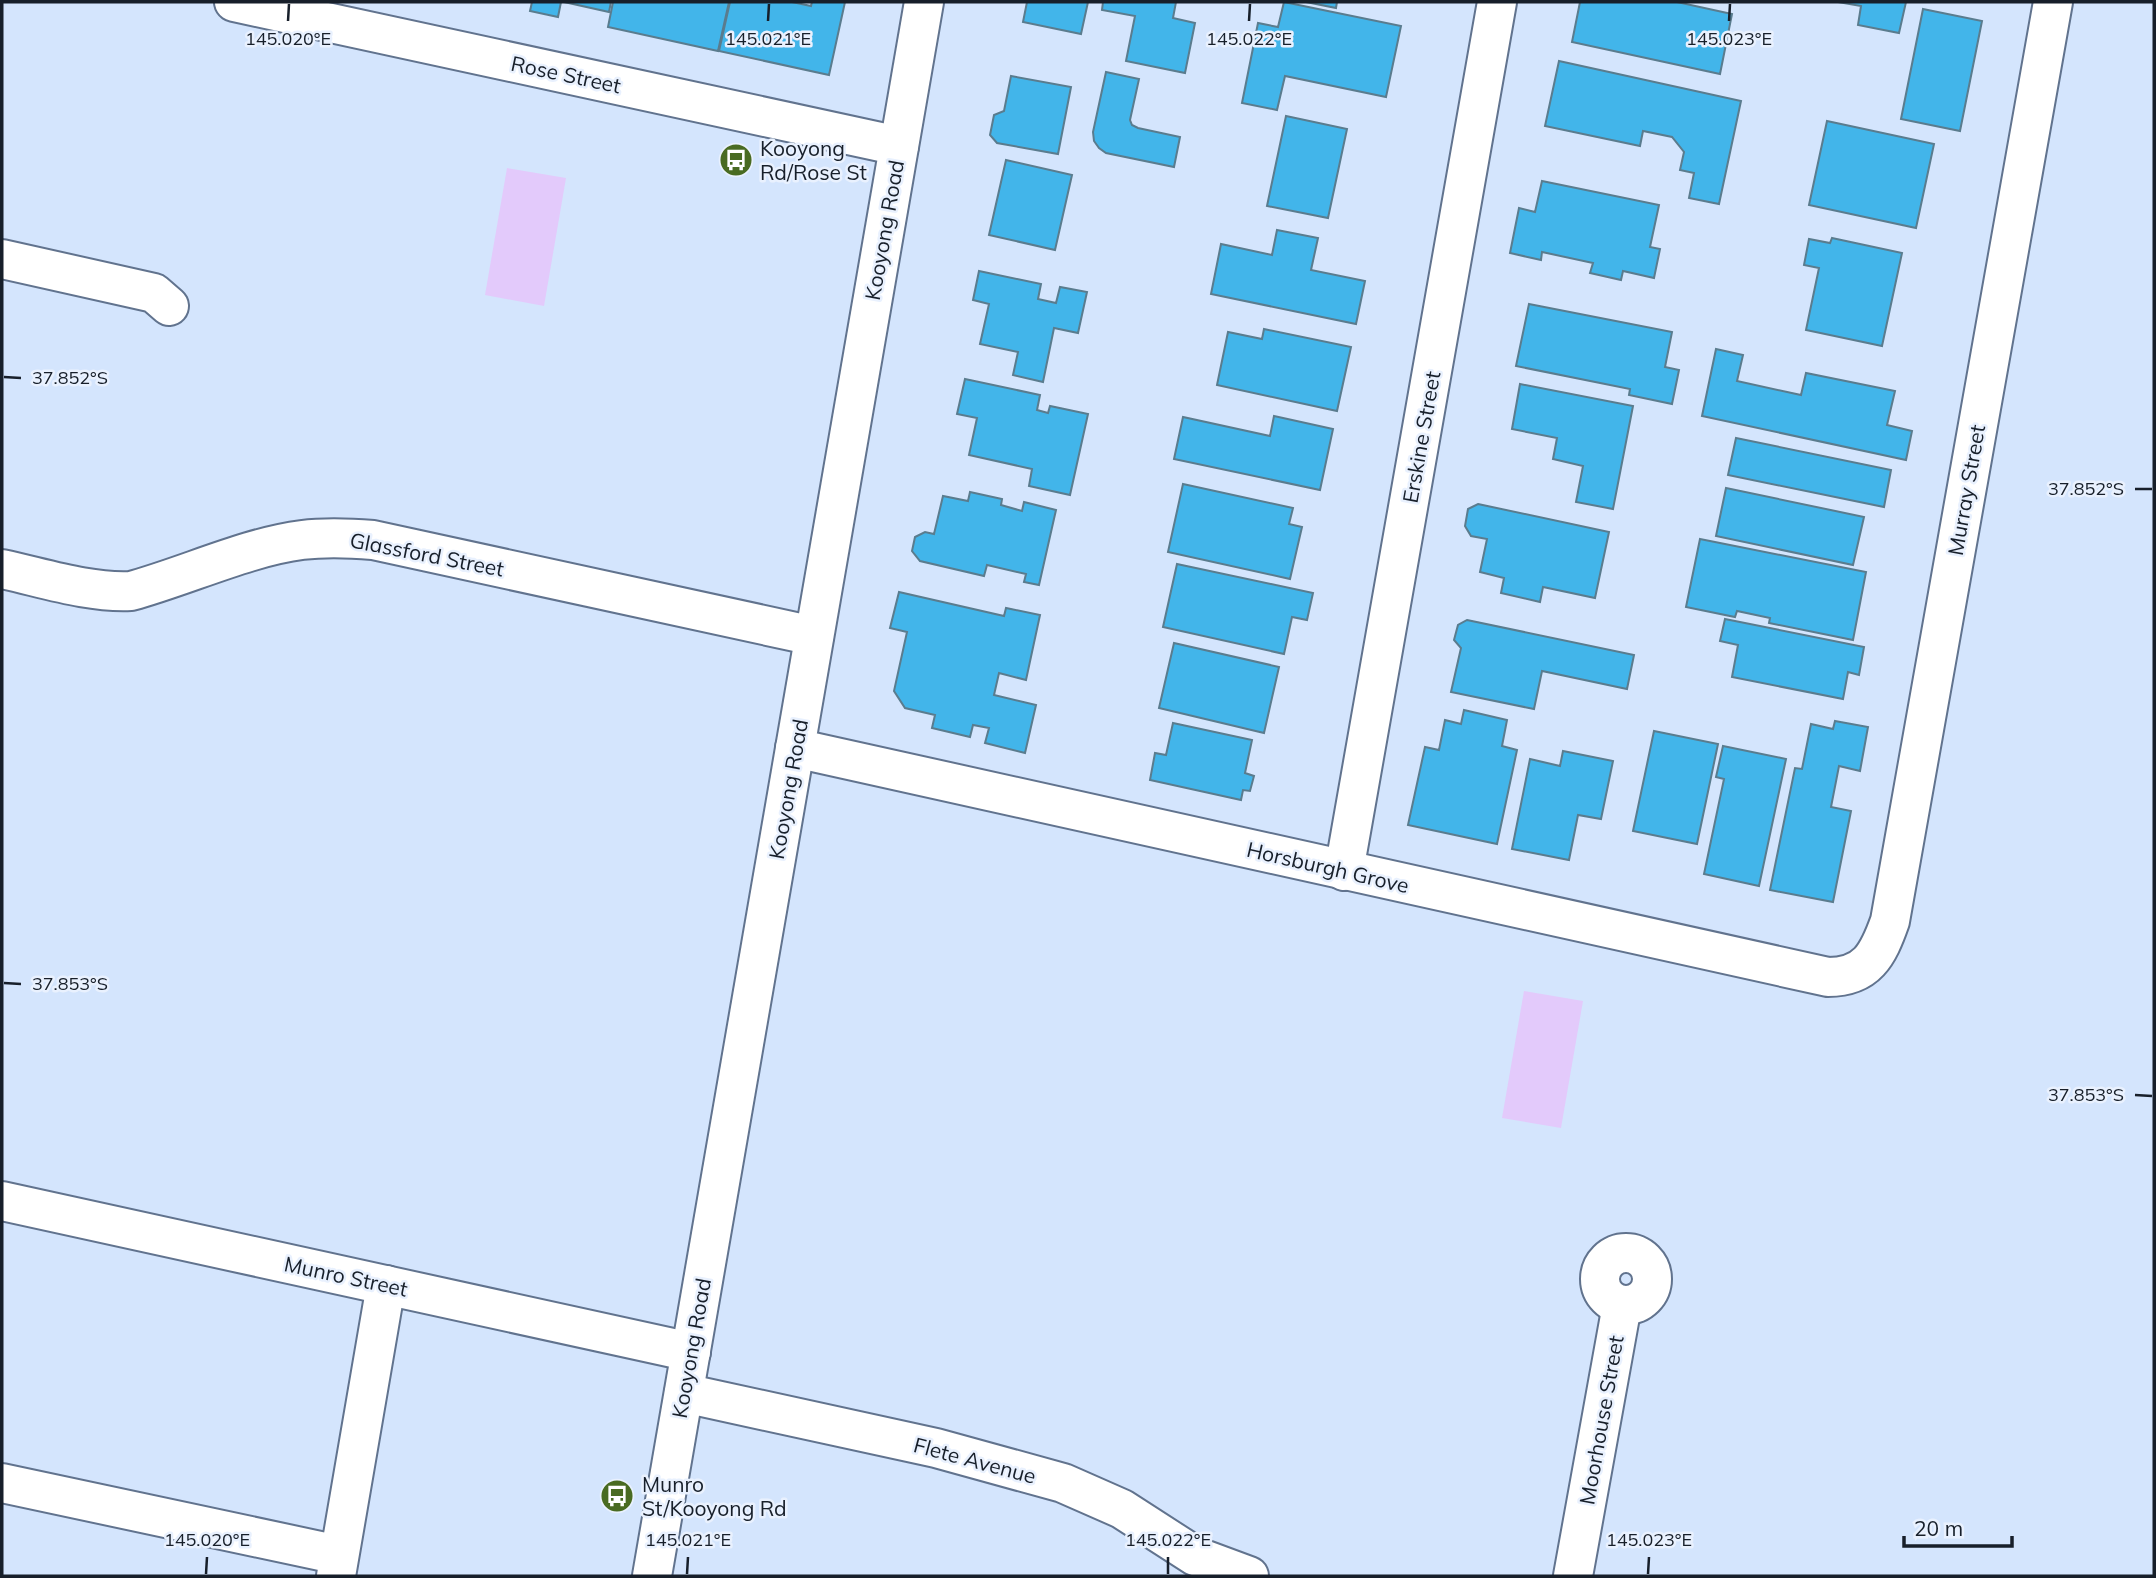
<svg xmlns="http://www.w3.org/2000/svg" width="2156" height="1578" font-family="Mulish,sans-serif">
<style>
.green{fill:#e3cafb}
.building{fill:#42b5ea;stroke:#5a7c8e;stroke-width:2}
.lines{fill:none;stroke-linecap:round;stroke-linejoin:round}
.minor-casing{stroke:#61738e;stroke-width:42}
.minor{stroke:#fff;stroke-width:38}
.ticks{fill:none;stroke:#171f2a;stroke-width:2.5}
.labels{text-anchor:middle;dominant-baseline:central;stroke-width:5;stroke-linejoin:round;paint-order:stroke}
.street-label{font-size:21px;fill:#171f2a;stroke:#e9f1fe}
.poi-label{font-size:21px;fill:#171f2a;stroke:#e9f1fe;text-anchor:start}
.ticks-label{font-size:18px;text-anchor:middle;fill:#171f2a;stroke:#e9f1fe;stroke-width:5;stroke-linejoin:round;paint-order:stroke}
</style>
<rect width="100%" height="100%" fill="#d4e5fd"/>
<g class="green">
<polygon points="507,168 566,178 544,306 485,295"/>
<polygon points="1524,991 1583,1001 1561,1128 1502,1118"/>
</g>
<g class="building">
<polygon points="532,2 561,2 558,17 530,11"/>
<polygon points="564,2 611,2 609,12"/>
<polygon points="613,2 729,2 718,51 608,27"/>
<polygon points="730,2 792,2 811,6 812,2 845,2 829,75 719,51"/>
<polygon points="1027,2 1088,2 1081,34 1023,22"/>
<polygon points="1103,2 1176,2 1173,18 1195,23 1185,73 1126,61 1135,16 1102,10"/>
<polygon points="1284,2 1401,26 1386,97 1285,76 1277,110 1242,103 1258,23 1278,27"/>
<polygon points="1306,2 1337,2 1336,8"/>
<polygon points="1580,2 1677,2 1732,14 1720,74 1572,42"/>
<polygon points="1838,2 1906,2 1899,33 1858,25 1861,6"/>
<polygon points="1923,9 1982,21 1960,131 1901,119"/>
<polygon points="1559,61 1741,101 1719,204 1689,198 1694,173 1680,170 1684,152 1672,137 1643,131 1640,146 1545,126"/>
<polygon points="1106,72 1139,79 1130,120 1132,125 1138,128 1180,137 1174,167 1106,153 1099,148 1094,141 1093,132"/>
<polygon points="1011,76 1071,87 1058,154 997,143 990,135 994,115 1004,111"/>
<polygon points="1286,116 1347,129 1328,218 1267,206"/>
<polygon points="1827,121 1934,144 1916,228 1809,205"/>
<polygon points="1006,160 1072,175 1055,250 989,235"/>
<polygon points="1542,181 1659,205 1650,247 1660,249 1654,278 1623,271 1621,280 1590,273 1593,263 1542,252 1541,260 1510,253 1519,208 1535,212"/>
<polygon points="1277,230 1318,238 1311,270 1365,281 1356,324 1211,294 1221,244 1272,255"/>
<polygon points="1832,238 1902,253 1882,346 1806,330 1819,268 1804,265 1809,239 1830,243"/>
<polygon points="979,271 1041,284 1038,299 1056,303 1060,287 1087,292 1078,333 1054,328 1043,382 1013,375 1018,352 980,344 989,304 973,300"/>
<polygon points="1529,304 1672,332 1665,367 1679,370 1672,404 1629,395 1630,389 1516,366"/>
<polygon points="1264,329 1351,347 1337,411 1217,385 1228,332 1262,339"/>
<polygon points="1716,349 1743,355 1737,381 1801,395 1806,373 1895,391 1887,425 1912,431 1906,460 1702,416"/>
<polygon points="965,379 1040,395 1037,410 1048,413 1050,406 1088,414 1070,495 1029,486 1032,469 969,455 977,418 957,414"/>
<polygon points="1520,384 1633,406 1613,509 1576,502 1583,466 1553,459 1557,438 1512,429"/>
<polygon points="1274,416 1333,429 1320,490 1174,459 1183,417 1270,436"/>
<polygon points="1736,438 1891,470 1884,507 1728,475"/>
<polygon points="1183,484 1293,508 1289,524 1302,527 1290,579 1168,552"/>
<polygon points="1726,488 1864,517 1853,565 1716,536"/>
<polygon points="970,492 1002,499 1001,505 1022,511 1024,502 1056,510 1039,585 1024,582 1026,574 987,565 984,576 920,561 912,551 915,537 925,532 934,534 943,496 968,501"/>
<polygon points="1478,504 1609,532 1595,598 1543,587 1540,602 1501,593 1504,578 1480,572 1487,539 1471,536 1465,526 1468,509"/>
<polygon points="1700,539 1866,572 1853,640 1769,623 1770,618 1737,611 1735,617 1686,607"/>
<polygon points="1177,564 1313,593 1307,620 1292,617 1284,654 1163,627"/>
<polygon points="899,592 1004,616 1006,608 1040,615 1026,680 999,673 994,695 1036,705 1025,753 985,743 989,728 973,725 970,737 932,728 935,715 905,708 894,691 907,632 890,628"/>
<polygon points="1725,619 1864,647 1859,675 1848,672 1843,699 1732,677 1738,645 1720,641"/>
<polygon points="1467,620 1634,655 1627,689 1542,671 1534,709 1451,692 1461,648 1454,640 1458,625"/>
<polygon points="1174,643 1279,667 1264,733 1159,708"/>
<polygon points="1464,710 1507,720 1502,746 1517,750 1497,844 1408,825 1425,747 1439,750 1445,720 1461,724"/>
<polygon points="1835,721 1868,727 1860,771 1839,766 1831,807 1851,811 1833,902 1770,890 1795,768 1802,769 1811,724 1833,729"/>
<polygon points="1173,723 1252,740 1245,773 1254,776 1250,791 1243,790 1241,800 1150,780 1155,753 1166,755"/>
<polygon points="1654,731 1718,744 1697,844 1633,831"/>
<polygon points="1723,746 1786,759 1759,886 1704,874 1724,779 1716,777"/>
<polygon points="1563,751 1613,761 1601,819 1578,815 1569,860 1512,849 1530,759 1560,766"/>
</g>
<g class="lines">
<defs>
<g id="minor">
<polyline points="234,2 899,146"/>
<polyline points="2,259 154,293 169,306"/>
<path d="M2 569C44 578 88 593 131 591 186 576 247 547 302 540 326 537 349 538 373 540L814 636"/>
<path d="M795 748 1828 977C1867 977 1878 955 1890 921L2053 2"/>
<polyline points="1344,871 1497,2"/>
<polyline points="2,1201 691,1352"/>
<circle cx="1626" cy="1279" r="26"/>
<polyline points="684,1393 936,1448 1063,1483 1122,1509 1195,1556 1249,1576"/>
<polyline points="2,1483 339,1555"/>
<polyline points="336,1576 386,1285"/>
<polyline points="652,1576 924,2"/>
<polyline points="1573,1576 1622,1305"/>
</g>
</defs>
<use href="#minor" class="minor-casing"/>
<use href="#minor" class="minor"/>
</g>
<path class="ticks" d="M288 21 289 4M768 21 769 4M1249 21 1250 4M1729 21 1730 4M4 377 21 378M2135 489H2152M4 983 21 984M2135 1095 2152 1096M206 1574 207 1557M687 1574 688 1557M1168 1574V1557M1648 1574 1649 1557"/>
<defs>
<symbol id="bus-disc" viewBox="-11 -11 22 22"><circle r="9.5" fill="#496b22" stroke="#e9f1fe"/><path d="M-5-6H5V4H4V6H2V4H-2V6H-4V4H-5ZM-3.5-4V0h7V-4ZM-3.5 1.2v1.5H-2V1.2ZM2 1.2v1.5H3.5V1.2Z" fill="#fff"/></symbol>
</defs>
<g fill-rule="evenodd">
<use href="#bus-disc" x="717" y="141" width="38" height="38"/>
<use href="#bus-disc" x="598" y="1477" width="38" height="38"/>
</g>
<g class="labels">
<g class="street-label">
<text transform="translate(566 74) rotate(12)">Rose Street</text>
<text transform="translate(884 230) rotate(-80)">Kooyong Road</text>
<text transform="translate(1421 437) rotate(-80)">Erskine Street</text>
<text transform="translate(1966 490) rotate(-80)">Murray Street</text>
<text transform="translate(427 554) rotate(11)">Glassford Street</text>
<text transform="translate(788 789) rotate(-80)">Kooyong Road</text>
<text transform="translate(1328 867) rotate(13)">Horsburgh Grove</text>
<text transform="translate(346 1276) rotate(12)">Munro Street</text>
<text transform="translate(691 1348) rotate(-80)">Kooyong Road</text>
<text transform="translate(1601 1420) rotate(-80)">Moorhouse Street</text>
<text transform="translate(975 1460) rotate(15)">Flete Avenue</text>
</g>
<g class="poi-label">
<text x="760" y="148">Kooyong<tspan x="760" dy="24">Rd/Rose St</tspan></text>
<text x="642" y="1484">Munro<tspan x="642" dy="24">St/Kooyong Rd</tspan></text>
</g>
</g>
<g class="ticks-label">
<text x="288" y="45">145.020°E</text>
<text x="768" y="45">145.021°E</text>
<text x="1249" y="45">145.022°E</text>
<text x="1729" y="45">145.023°E</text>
<text x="70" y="384">37.852°S</text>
<text x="2086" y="495">37.852°S</text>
<text x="70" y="990">37.853°S</text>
<text x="2086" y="1101">37.853°S</text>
<text x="207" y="1546">145.020°E</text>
<text x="688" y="1546">145.021°E</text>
<text x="1168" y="1546">145.022°E</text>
<text x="1649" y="1546">145.023°E</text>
</g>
<rect width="2156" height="1578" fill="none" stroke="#171f2a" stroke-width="7"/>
<path d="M1904 1536v10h108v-10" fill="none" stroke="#171f2a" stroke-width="3.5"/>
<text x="1914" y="1536" font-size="21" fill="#171f2a" stroke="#e9f1fe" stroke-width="5" paint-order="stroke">20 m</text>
</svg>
